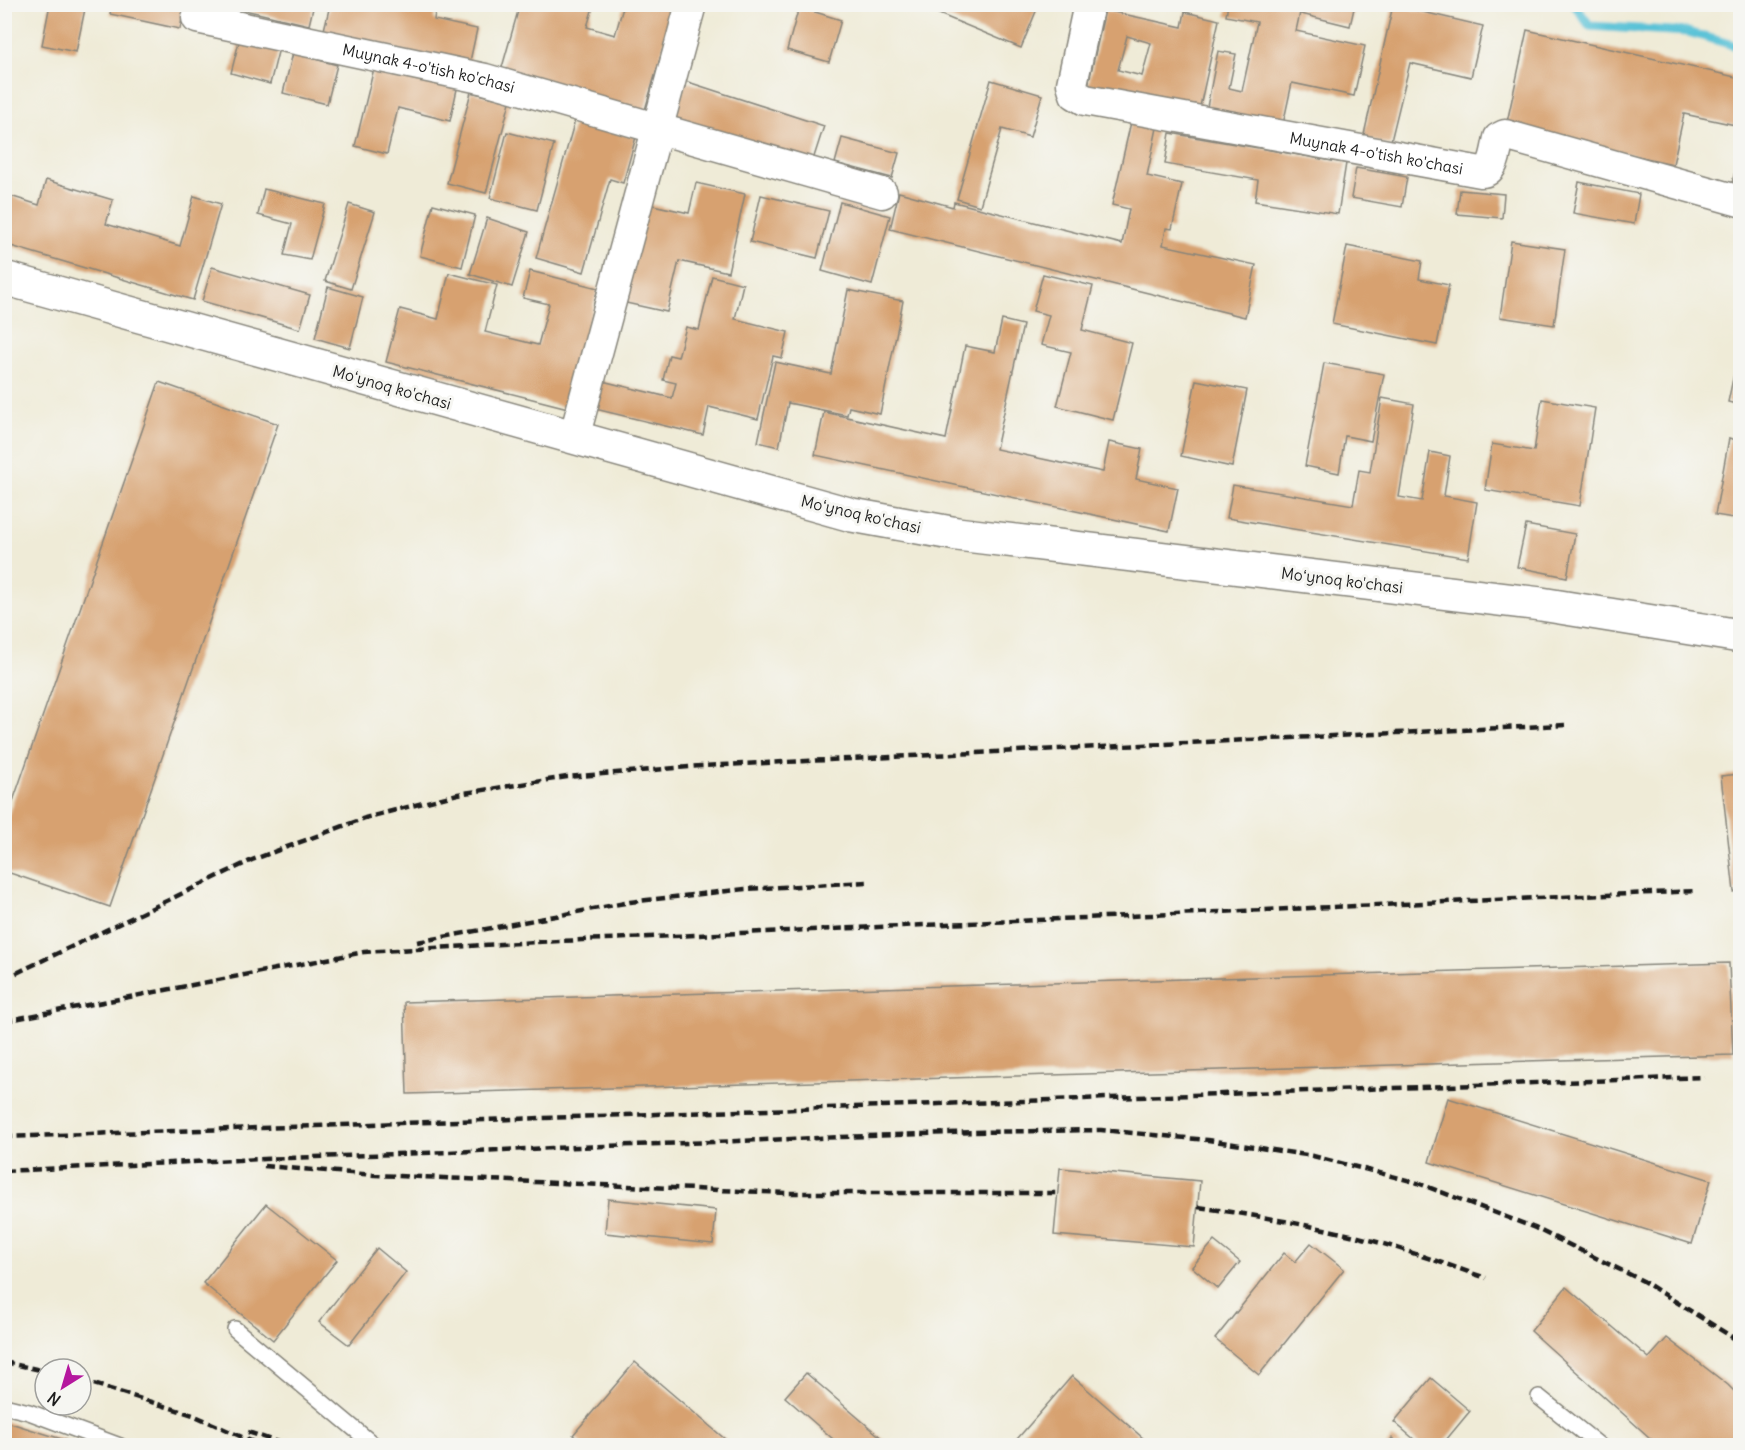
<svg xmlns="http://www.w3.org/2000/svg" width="1745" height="1450" font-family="Delius,sans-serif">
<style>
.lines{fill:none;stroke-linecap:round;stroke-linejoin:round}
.stream{stroke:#5ac2d7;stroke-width:9}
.building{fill:#d7a16f;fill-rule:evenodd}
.service-casing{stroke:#86847a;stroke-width:18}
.minor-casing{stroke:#86847a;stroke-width:33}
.tertiary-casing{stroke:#86847a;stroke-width:36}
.service{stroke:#fff;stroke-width:15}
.minor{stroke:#fff;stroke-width:30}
.tertiary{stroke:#fff;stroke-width:33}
.rail{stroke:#1c1c1c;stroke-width:4.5;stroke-dasharray:9 4.5;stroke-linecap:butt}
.labels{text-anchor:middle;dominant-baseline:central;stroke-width:6;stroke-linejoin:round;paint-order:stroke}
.street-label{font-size:16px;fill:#1c1c1c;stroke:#f6f6f2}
</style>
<rect width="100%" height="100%" fill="#f6f6f2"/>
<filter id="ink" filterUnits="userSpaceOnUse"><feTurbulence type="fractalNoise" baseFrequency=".0167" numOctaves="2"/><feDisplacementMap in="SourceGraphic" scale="12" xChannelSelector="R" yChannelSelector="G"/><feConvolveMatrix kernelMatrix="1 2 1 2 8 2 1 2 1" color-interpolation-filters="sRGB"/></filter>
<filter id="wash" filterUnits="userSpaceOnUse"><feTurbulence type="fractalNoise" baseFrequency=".008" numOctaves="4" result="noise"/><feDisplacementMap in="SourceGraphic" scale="24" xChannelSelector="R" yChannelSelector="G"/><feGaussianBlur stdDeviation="1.35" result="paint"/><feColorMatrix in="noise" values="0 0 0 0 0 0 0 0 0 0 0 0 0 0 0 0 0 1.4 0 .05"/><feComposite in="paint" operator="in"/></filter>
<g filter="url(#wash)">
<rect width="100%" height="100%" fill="#efebd7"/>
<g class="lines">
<polyline class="stream" points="1574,4 1590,26 1688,32 1740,47"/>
</g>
<g id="blocks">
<g class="building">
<polygon points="50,4 86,4 76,52 42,45"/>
<polygon points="112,4 185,4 180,29 110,14"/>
<polygon points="219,4 314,4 309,25"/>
<polygon points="520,4 594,4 587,27 615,35 624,4 676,4 642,120 499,78"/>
<polygon points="915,4 1039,4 1021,48"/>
<polygon points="1228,4 1284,4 1301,8 1296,31 1365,46 1354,96 1292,83 1282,129 1206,112 1218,51 1236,54 1229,88 1242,91 1257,22 1226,16"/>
<polygon points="1304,4 1355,4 1350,26 1301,14"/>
<polygon points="330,5 407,5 435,11 434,20 477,29 469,66 323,34"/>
<polygon points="1393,5 1483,26 1471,77 1410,63 1390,145 1363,139"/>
<polygon points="799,7 841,20 829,62 787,50"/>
<path d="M1105 10 1182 27 1185 12 1219 20 1199 111 1088 86ZM1127 36 1151 43 1142 76 1118 70Z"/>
<polygon points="1527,30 1740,78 1740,126 1684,114 1673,164 1506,127"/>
<polygon points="240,38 279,48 270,84 231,73"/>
<polygon points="293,53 337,65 327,104 283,93"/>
<polygon points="374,68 457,89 450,121 398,108 387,154 355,146"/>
<polygon points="991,80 1042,95 1030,137 1002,129 980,206 957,199"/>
<polygon points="685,81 824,126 812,163 673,118"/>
<polygon points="471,92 510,102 486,193 447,183"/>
<polygon points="575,120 636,137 623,183 610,179 584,272 536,258"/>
<polygon points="1131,122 1157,128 1147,176 1182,184 1172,229 1166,228 1163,245 1256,265 1245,317 890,229 899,192 953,207 954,202 1122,244 1129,209 1112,205"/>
<polygon points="507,132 554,144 537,210 490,198"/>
<polygon points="1170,133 1346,163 1338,214 1255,201 1258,180 1165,164"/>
<polygon points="842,138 899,153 892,178 835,163"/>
<polygon points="1740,153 1740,185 1732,183"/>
<polygon points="1356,168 1407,177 1402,207 1351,198"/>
<polygon points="46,180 113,200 106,224 180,246 194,196 221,204 193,300 4,244 4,194 39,205"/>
<polygon points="1579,182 1639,194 1634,224 1573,213"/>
<polygon points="696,183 745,194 728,272 679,261 667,312 617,301 639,202 689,213"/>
<polygon points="264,189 325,204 310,260 284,255 292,224 258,215"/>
<polygon points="1460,190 1504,194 1502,218 1457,214"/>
<polygon points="761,195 829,211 817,258 750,242"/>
<polygon points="840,202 890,216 872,285 822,271"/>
<polygon points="349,204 375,212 351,289 325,281"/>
<polygon points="433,204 475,215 462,267 420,256"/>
<polygon points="487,218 529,232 512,287 470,274"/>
<polygon points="1511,241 1565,249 1554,325 1500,317"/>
<polygon points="1347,246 1422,261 1419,279 1449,285 1437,345 1332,324"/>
<polygon points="212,267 310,295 300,329 202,301"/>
<polygon points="530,271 598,288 568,408 386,362 400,309 438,319 449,273 497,285 485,332 538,345 549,304 523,298"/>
<polygon points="1043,274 1093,286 1082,330 1132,343 1113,420 1057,406 1071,352 1041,345 1049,315 1033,311"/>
<polygon points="712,276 743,284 735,319 788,332 782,358 773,356 758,419 709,407 703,435 591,408 598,380 672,398 676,383 663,380 669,355 678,357 686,327 699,330"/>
<polygon points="328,287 363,297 350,348 315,338"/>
<polygon points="848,290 903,301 880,414 849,407 847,415 788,403 779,447 758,442 775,362 831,374"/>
<polygon points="1002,320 1023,325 996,449 1103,472 1109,442 1142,449 1136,479 1178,488 1169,531 815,455 824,412 946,439 965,346 995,352"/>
<polygon points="1740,346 1740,405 1728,402"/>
<polygon points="1324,363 1384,374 1371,441 1345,436 1339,473 1305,466"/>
<polygon points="1196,380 1247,390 1232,467 1181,456"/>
<polygon points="159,382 278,424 110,907 4,871 4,827"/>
<polygon points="1382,398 1414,404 1399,497 1422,501 1430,452 1450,456 1444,496 1477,502 1468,558 1227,518 1233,485 1353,505 1359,470 1370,472"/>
<polygon points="1542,399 1595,408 1580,506 1485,490 1492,444 1534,451"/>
<polygon points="1729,438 1740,441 1740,519 1715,515"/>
<polygon points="1526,525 1575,534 1567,577 1517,567"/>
<polygon points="1740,774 1740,891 1734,892 1721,776"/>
<polygon points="1729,963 1733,1055 407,1094 404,1002"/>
<polygon points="1448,1098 1711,1180 1692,1244 1429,1162"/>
<polygon points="1060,1168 1200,1181 1194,1247 1054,1235"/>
<polygon points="608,1199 716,1210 713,1244 605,1233"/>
<polygon points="266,1204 337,1260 273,1340 203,1283"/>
<polygon points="1214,1241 1240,1262 1218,1289 1192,1267"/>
<polygon points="1311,1243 1344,1269 1259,1375 1215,1339 1284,1253 1295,1262"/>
<polygon points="377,1248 406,1272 349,1345 319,1322"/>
<polygon points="1566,1287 1649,1358 1667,1338 1728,1385 1740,1397 1740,1446 1659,1446 1531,1331"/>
<polygon points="635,1362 733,1446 584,1446 573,1435"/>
<polygon points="806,1373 891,1446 841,1446 785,1397"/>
<polygon points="1072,1376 1152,1446 1011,1446"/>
<polygon points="1431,1378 1470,1411 1441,1446 1422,1446 1394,1422"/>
<polygon points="4,1421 81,1445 81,1446 4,1446"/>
<polygon points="1392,1438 1401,1446 1386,1446"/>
</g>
</g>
</g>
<g filter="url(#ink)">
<use href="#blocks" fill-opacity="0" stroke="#86847a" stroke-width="1.5"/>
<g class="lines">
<defs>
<g id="service">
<polyline points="235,1329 375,1446"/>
<polyline points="1539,1397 1600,1446"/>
<polyline points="4,1406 29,1412 120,1446"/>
</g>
<g id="minor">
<path id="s1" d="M1089 4 1072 84 1075 94 1085 100 1481 172C1495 172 1496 150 1499 138L1505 135 1740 201"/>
<path id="s2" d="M197 18 485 79 882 193"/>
<polyline points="574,438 691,4"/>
</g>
<polyline id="tertiary" points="4,278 852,515 957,534 1541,604 1740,636"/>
</defs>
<use href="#service" class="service-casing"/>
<use href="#minor" class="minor-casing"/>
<use href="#tertiary" class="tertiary-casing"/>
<use href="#service" class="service"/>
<use href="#minor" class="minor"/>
<use href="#tertiary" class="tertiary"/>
<g class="rail">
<polyline points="417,942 630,902 745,889 868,882"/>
<polyline points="4,979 252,860 365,818 458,794 567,777 701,766 1565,725"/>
<polyline points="4,1021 364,952 537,942 1697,891"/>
<polyline points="4,1137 1704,1077"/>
<polyline points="264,1166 375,1175 786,1193 1058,1193"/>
<polyline points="4,1171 211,1161 975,1132 1101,1130 1208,1140 1313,1156 1415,1182 1535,1228 1643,1281 1740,1342"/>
<path d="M1198 1207C1246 1214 1294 1222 1342 1233 1391 1244 1439 1262 1486 1278"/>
<polyline points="4,1362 45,1371"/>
<polyline points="81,1380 193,1415 262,1446"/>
<polyline points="248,1432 289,1446"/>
</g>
</g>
</g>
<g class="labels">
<g class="street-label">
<text stroke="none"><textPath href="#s2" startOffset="237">Muynak 4-o'tish ko'chasi</textPath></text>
<text stroke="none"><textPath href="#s1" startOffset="400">Muynak 4-o'tish ko'chasi</textPath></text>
<text transform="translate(392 387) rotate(16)">Moʻynoq ko'chasi</text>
<text transform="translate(861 514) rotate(13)">Moʻynoq ko'chasi</text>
<text transform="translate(1342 580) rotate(7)">Moʻynoq ko'chasi</text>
</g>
</g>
<rect width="1745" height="1450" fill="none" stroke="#f6f6f2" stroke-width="24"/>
<g transform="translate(63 1387) rotate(217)"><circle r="28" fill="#f6f6f2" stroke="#9f9f9c" stroke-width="1.5"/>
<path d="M0-4.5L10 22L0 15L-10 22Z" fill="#b5179e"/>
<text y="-9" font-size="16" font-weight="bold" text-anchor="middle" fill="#1c1c1c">N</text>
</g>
</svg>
